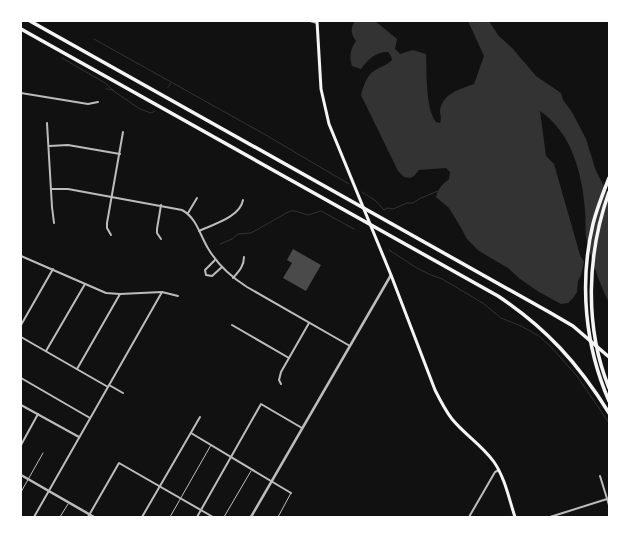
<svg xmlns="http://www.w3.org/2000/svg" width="630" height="538" font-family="Karla,sans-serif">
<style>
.water{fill:#333}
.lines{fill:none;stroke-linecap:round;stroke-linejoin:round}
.stream{stroke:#333;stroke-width:1}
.building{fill:#4a4a4a}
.service{stroke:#bcbcbc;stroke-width:1}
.minor{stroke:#bcbcbc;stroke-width:2}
.tertiary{stroke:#bcbcbc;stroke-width:2.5}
.secondary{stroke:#f5f5f5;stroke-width:3}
.motorway{stroke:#f5f5f5;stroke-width:3.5}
</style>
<rect width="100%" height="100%" fill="#111"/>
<path class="water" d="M355 21H375L397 39 395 49 400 54 413 50 426 54C427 72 425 108 436 122L440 123C442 116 440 116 440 111 442 93 461 89 474 84L484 56 468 21H489L498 35 513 49 536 76 561 93 563 100 572 112 586 139 596 171 609 196V303C599 282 591 260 586 237 585 228 586 219 585 210 582 173 572 133 540 111L546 156 554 164 580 255 584 262 581 275 578 281 577 292 573 298 568 303 561 304 539 292 520 279 508 268 479 251 467 239 460 226 449 208 436 197C438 188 442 185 449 179L450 172 446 168 419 170 414 176 410 178 404 177 398 171 361 95C365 82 367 73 381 67 385 65 388 64 392 60L391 56 388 52C376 52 368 59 361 69L352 66C349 56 350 50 356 41 351 34 350 29 355 21Z"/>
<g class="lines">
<g class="stream">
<polyline points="94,39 264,134 349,184"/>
<polyline points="62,58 105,83 115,92 140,109 151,113 155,111"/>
<polyline points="168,87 171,83"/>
<polyline points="106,89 113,90"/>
<polyline points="362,192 376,201 384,210 388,208 393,209 407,203 413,203 421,198 438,191"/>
<polyline points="220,244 232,239 238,234 251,233 290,211 295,211 308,215 321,211 354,229"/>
<polyline points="389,250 417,268 431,275 442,279 466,293 484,304 501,318 521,326 539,336 552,348 577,376 609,423"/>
</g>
</g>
<polygon class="building" points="293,249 321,265 306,291 283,278 292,263 287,260"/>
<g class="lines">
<g class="service">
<polyline points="21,492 43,453"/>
<polyline points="60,517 68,504"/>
<polyline points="170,517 211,445"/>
<polyline points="224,517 251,471"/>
<polyline points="278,517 291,493"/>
</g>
<g class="minor">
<polyline points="310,21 317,23"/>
<polyline points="21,93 88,104 98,102"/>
<polyline points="47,123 52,207 54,223"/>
<polyline points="49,146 68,145 120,154"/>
<path d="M51 189H68L182 210C197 218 200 236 209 250 219 266 231 277 247 287L350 346"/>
<polyline points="188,213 197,198"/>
<path d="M199 231C214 224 240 217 243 200"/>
<polyline points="111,235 107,228 107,223 123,132"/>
<polyline points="161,239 157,233 157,229 161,205"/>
<polyline points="21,256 106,293 120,294 162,292 178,296"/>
<polyline points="215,260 205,270 206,275 212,276 222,267"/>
<path d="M233 278C239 271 244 266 244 257"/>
<polyline points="21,325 53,269"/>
<polyline points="232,325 289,358"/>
<polyline points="21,337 108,387"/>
<polyline points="46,351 85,284"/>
<polyline points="77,369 120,294"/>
<polyline points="21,378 90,418"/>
<polyline points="281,384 279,380 281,372 309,323"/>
<polyline points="109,385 123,393"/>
<polyline points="21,405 79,437"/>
<polyline points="191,433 291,493"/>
<polyline points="21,445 38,414"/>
<polyline points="600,476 609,505"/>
<polyline points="34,517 162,292"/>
<polyline points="88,517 119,463 213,517"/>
<polyline points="142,517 200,417"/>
<polyline points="197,517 261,404 302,428"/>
<polyline points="469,517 495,472 499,470"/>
<polyline points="550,517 607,499"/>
</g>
<g class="tertiary">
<polyline points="21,475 94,517"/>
<polyline points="251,517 391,275"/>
</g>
<path class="secondary" d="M317 21 321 89 329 124 391 275 435 390C440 400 445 410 452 419 465 435 482 445 494 462 505 478 509 499 515 517"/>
<g class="motorway">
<polyline points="30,21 549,312 573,326 609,357"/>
<path d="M21 29 498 296C546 328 578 363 609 413"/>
<path d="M609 178C603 193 597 208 593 224 579 283 585 346 609 401"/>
<path d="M609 192C587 254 584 326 609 388"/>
</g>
</g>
<rect width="630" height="538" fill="none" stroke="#ffffff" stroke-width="44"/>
</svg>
